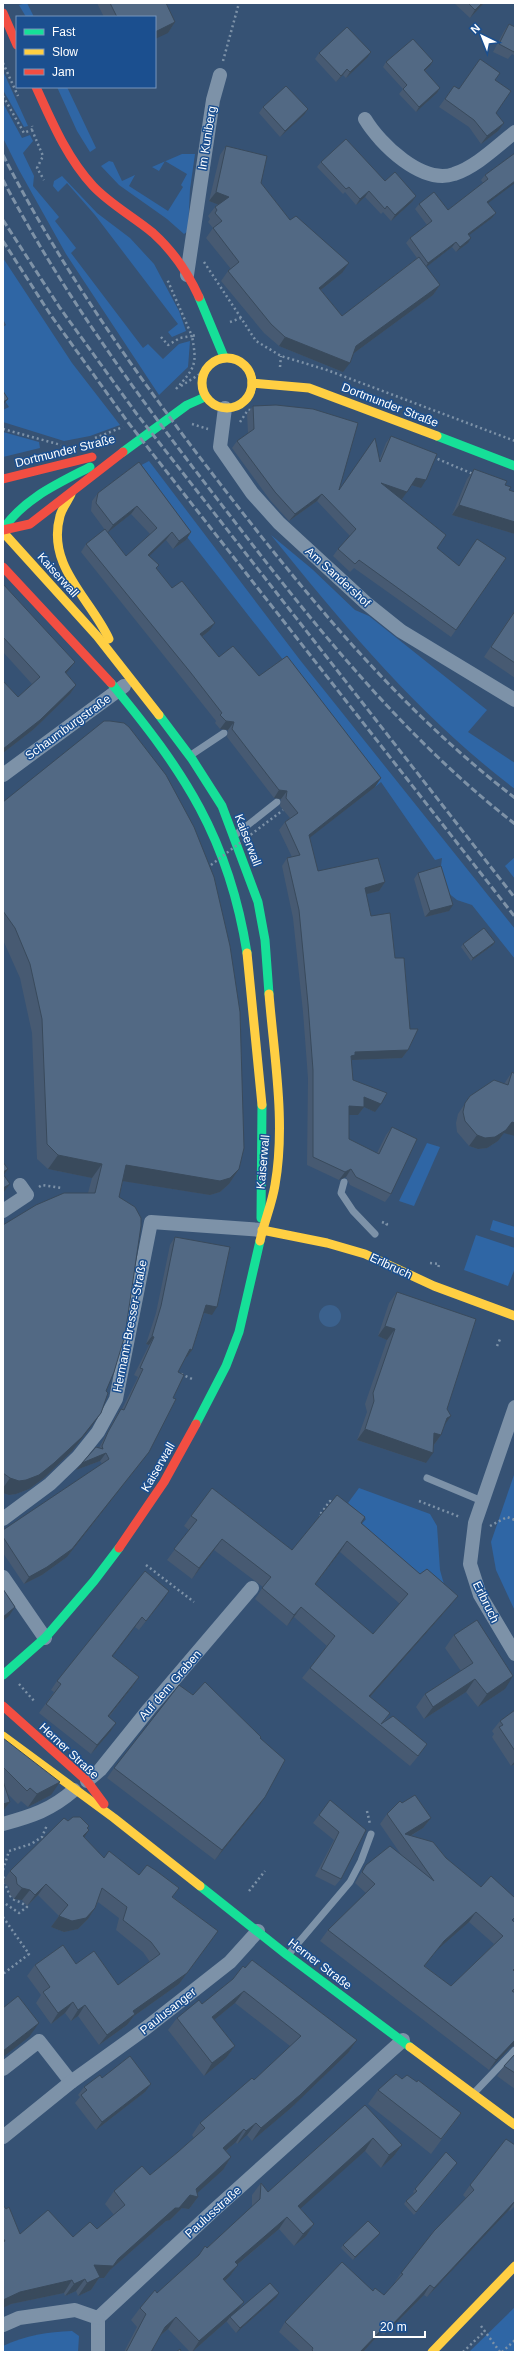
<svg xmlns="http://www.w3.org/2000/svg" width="518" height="2355" font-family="Helvetica,sans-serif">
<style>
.green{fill:#2f66a5}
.water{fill:#3b618d}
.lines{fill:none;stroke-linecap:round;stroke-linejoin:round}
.path{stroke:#7d92a8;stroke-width:2.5;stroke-dasharray:2 3;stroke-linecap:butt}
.lane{stroke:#7d92a8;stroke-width:7}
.street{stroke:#7d92a8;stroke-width:14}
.fast{stroke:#16e098;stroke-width:9}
.slow{stroke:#ffcf43;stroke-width:9}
.jam{stroke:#f24e42;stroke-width:9}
.rail{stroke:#7e92a7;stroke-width:3;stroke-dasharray:7 3;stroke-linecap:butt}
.path-bridge{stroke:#7d92a8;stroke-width:2.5;stroke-dasharray:2 3;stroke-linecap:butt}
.wall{fill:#475a72;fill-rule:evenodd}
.shaded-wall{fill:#394a5c}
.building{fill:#526984;stroke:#394a5c;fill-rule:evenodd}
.labels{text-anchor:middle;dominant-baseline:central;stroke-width:3;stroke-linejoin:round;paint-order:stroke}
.street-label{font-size:12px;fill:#fff;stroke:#1b4f8f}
</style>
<rect width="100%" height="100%" fill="#365274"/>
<g class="green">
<polygon points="27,3 34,17 26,17 19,5"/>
<polygon points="3,71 28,126 24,127 3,90"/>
<polygon points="57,87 67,87 96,148 90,152 77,131"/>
<polygon points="3,103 22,138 30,135 33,141 23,153 34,176 33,186 59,217 55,221 76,248 71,253 143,348 148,344 163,359 179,344 190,341 188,367 159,395 66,254 19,170 3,138"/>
<polygon points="182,154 195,154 190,189 188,231 184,234 167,219 119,185 101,166 109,161 113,162 122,181 135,175 129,186 168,211 183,187 181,185 187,174 165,161 159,171 152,167"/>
<polygon points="62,176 97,213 130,238 154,264 179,311 186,331 172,337 168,332 178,324 95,215 67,183 58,192 53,186 54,181"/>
<polygon points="3,258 72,363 120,425 90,436 64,441 3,422 3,410 9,407 3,398 3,327 6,325 3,319"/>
<polygon points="3,432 39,442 40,448 3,457"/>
<polygon points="149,461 300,660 515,929 515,959 472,905 457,900 447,892 440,874 442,858 435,860 381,782 375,787 284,661 134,469"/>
<path d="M271 535 312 569 355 610 369 616 487 710 468 732 515 763V789C421 718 345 627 271 535Z"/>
<polygon points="515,857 515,879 505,866"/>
<polygon points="427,1143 440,1147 414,1206 399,1201"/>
<polygon points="493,1220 515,1227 515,1238 490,1230"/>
<polygon points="476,1235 515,1248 515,1268 508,1286 464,1270"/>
<polygon points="515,1472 515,1611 496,1570 491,1542"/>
<polygon points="359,1488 430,1514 437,1526 440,1570 450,1606 358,1528 366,1519 348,1503"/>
<polygon points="515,2307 515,2352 469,2352"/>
<path d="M72 2331 79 2336 78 2352H3V2346C26 2335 48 2332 72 2331Z"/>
</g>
<circle class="water" cx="330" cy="1316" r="11"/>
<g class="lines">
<g class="path">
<polyline points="223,61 239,3"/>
<polyline points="3,63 18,96"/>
<polyline points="3,96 24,133 33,129 32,126"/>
<polyline points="32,130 43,156 37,168 44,180"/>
<polyline points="204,262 241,318"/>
<polyline points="230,322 241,318 256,341 281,356 327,370 515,441"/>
<polyline points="161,337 168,345 180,338 192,336 167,279"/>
<polyline points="280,367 281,356"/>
<polyline points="181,386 203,372"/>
<path d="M176 389C196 367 197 364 192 336L196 335"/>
<polyline points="240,422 248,410 253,410"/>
<polyline points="192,424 208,429"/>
<polyline points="3,429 61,445"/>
<polyline points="95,438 123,427"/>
<polyline points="433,457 473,474"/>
<polyline points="39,1187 42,1185 62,1188"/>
<polyline points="382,1222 387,1224 385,1227"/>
<polyline points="430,1263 439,1264 438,1269"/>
<polyline points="497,1346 501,1337"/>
<polyline points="181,1374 192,1379"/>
<polyline points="419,1501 460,1517"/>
<polyline points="321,1517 319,1516 330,1501 334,1504"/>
<polyline points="490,1526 507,1517 515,1520"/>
<polyline points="146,1565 194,1602"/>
<polyline points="19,1684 35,1702"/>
<polyline points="367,1811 370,1824"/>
<polyline points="3,1870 9,1851 31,1844 42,1837 47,1825"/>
<polyline points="3,1878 7,1875"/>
<path d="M3 1882C8 1887 8 1895 13 1899 18 1902 22 1902 27 1907L19 1913 3 1902"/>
<polyline points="249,1891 265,1871"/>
<polyline points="3,1917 29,1954 3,1974"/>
<polyline points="481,2326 500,2352"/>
<polyline points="463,2352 485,2331"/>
<polyline points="502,2352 515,2340"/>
</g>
<g class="lane">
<polyline points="191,755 224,733"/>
<polyline points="234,836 277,802"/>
<polyline points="344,1182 341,1193 353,1211 375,1234"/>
<polyline points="427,1478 482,1501"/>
<polyline points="288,1955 350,1882 361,1861 371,1834"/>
<polyline points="474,2093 515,2050"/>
</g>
<g class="street">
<path d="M365 119C380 144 422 185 454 174 476 167 497 146 515 132"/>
<polyline points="187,275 213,100 220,75"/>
<polyline points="225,408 220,447 252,493 279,523 366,603 401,631 515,700"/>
<polyline points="3,775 124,686"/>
<polyline points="3,1211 27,1195 20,1185"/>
<polyline points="515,1407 475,1523 470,1564 480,1595 515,1654"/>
<polyline points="3,1519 50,1484 78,1457 98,1432 116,1399 151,1222 262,1230"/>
<polyline points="3,1577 45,1638"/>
<polyline points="87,1781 100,1770 149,1709 252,1588"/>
<path d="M3 1824C32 1816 51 1810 74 1790"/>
<polyline points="3,2069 39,2041 71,2082"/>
<polyline points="3,2137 71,2082 146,2028 230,1962 258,1931"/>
<polyline points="98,2318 213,2211 403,2040"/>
<polyline points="98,2318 98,2352"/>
<polyline points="3,2325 19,2318 75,2310 98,2318"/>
</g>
<g class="fast">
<polyline points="199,297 224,357"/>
<polyline points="437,436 515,466"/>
<polyline points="123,452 187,405 205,397"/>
<path d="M3 529C25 498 57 484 90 467"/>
<path d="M111 683C184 771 229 838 247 953"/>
<polyline points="159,715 192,759 222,806 258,902 265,940 269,994"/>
<polyline points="261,1218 262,1105"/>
<polyline points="196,1424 226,1366 239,1332 260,1241"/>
<polyline points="3,1675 45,1638 94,1581 119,1548"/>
<polyline points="200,1886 287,1955 410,2047"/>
</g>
<g class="slow">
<circle cx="227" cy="383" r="25"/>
<polyline points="252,383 309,388 437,436"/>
<path d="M71 494C68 501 62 508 60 516 46 566 91 599 109 639"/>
<polyline points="3,532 97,636 159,715"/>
<polyline points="247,953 262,1105"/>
<polyline points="262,1230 327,1243 365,1254 434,1286 515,1316"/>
<path d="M260 1241C264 1222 272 1204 275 1185 286 1123 274 1056 269 994"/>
<polyline points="3,1736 114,1818 200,1886"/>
<polyline points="410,2047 515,2125"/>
<polyline points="432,2352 515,2266"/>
</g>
<g class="jam">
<polyline points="3,13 17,45"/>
<path d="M36 87C52 122 67 158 93 186 111 205 134 217 153 233 173 251 188 273 199 297"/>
<polyline points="3,479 92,457"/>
<polyline points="3,530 30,524 123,452"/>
<polyline points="3,567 111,683"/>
<polyline points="119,1548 164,1482 196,1424"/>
<polyline points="3,1706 87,1781 104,1804"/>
</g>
<g class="rail">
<path d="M3 155C65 276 145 387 228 494 315 606 402 711 515 798"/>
<path d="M3 180C66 300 146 407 228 513 315 626 402 736 515 824"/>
<polyline points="3,220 60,308 136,413 515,898"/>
<polyline points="3,241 50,314 127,421 515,917"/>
</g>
<polyline class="path-bridge" points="207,868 283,810"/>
</g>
<g class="wall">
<polygon points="97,3 166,3 175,22 168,33 155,17 104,17"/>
<polygon points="454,3 484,3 470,18"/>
<polygon points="509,24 515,27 515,56 512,54 508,59 493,52 504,31"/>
<polygon points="319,53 367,58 346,78 343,75 336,82 315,59"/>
<polygon points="433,61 430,66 425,71 440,88 437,93 416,112 399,94 403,89 383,67 386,62"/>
<polygon points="495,80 496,113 498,131 481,144 469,127 439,107 454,86 459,89"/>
<polygon points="263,107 308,109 304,115 280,137 259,113"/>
<polygon points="226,146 261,183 290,220 342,273 321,290 342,316 417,258 406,243 410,238 427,225 415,209 419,204 448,210 483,183 481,180 485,175 515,153 488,203 496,213 492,218 469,235 468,243 456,252 452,247 426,267 440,285 433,295 354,353 343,372 279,346 264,333 221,281 228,271 231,269 206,238 213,228 208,222 210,219 208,216 215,207 218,204 209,201 220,155"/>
<polygon points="321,162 385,181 416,196 412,202 391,221 383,212 381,214 365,197 356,205 345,192 343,194 317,167"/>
<polygon points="253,406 339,490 380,458 386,443 391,436 421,488 411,485 402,499 400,498 437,549 459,566 506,558 451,637 354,568 350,572 333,556 338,549 350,536 317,501 289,521 270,500 232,448 237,441 248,433 247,414"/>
<path d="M139 462 191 532 186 540 173 549 166 540 149 556 159 565 156 569 172 588 209 631 202 637 219 657 259 676 381 778 375 787 309 838 318 871 385 882 379 891 366 894 371 916 395 958 408 1050 402 1058 352 1060 351 1061 353 1080 375 1112 364 1107 358 1115H349V1139L377 1153 386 1135 392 1127 391 1194 385 1202 350 1185 346 1177 339 1180 307 1165 308 1078 303 1012 293 918 282 866 287 858 292 857 279 830 285 822 290 818 280 806 281 799 274 798 227 737 228 730 220 729 215 723 216 721 185 682 81 552 86 544 105 530 91 511 92 501 98 493ZM131 514 150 534 126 556 107 533Z"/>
<polygon points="474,469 505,485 509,490 515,492 515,534 452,515 467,479"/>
<polygon points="3,584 75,662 66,673 76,685 70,694 34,729 3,753 3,681 18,697 32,684 3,652"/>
<polygon points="515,610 515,678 484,657"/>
<polygon points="3,802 239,1169 229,1184 220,1192 210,1195 123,1181 119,1197 91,1427 72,1451 44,1478 29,1489 16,1494 9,1495 3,1493 3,1225 88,1193 92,1178 48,1169 37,1159 32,1033 20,978 3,940"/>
<polygon points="418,873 449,911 425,917 414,879"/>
<polygon points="495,942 493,945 471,961 461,947 463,944"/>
<polygon points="512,1072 504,1133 498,1141 487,1148 478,1149 469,1146 457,1132 456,1123 458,1114 470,1096 504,1084"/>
<polygon points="175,1237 212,1315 204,1313 192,1350 187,1357 186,1357 178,1372 143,1460 67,1557 42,1575 24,1584 3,1553 3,1530 102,1464 100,1461 76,1470 82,1463 99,1448 116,1416 121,1409 122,1409 138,1377 134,1375 149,1345 146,1344 156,1313 170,1245"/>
<polygon points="397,1292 444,1425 441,1435 434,1445 426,1463 357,1440 367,1412 365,1404 387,1340 378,1336 389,1303"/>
<path d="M191 1516 292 1550 361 1523 450 1606 370 1697 390 1713 384 1722 420 1754 410 1766 302 1678 310 1668 327 1646 294 1617 287 1626 255 1599 263 1587 214 1550 192 1579 167 1560 189 1530 184 1526ZM340 1552 400 1604 373 1634 315 1585Z"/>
<polygon points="163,1600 139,1630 135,1627 112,1656 139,1677 133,1686 109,1717 110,1732 91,1754 39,1713 54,1692 51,1690 57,1681"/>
<polygon points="454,1635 505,1689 478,1707 466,1692 424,1719 416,1707 425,1694 461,1671 445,1648"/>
<polygon points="193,1695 260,1738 265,1797 258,1807 215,1860 107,1778 114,1768"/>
<polygon points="515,1710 515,1764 511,1766 492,1737 494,1734 492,1731 500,1721"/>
<polygon points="3,1738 51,1795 28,1807 21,1801 18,1804 7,1793 10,1802 3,1811"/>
<path d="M402 1803 431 1818 423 1828 411 1836 446 1858 515 1923V1992H514L515 2046 511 2047 489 2070 320 1941 328 1930 366 1893 355 1883 359 1876 366 1865 402 1856 380 1824 387 1814ZM469 1922 494 1944 451 1986 425 1966 436 1951Z"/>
<polygon points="319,1815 366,1830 341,1879 335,1886 315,1876 334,1840 313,1823"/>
<polygon points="68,1821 89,1826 87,1828 89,1830 84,1838 104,1858 139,1875 173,1897 218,1931 179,1984 134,2016 127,2025 99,2045 78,2016 71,2021 65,2013 51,2024 36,2003 41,1995 27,1976 35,1965 76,1964 118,1985 150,1962 143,1952 116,1930 119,1918 98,1902 95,1908 88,1919 78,1929 64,1932 51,1927 59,1916 38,1895 27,1906 22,1900 14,1899 10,1895 9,1887 3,1882 10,1871"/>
<polygon points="233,1979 357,2040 348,2053 291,2108 252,2141 247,2135 237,2144 236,2142 226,2151 231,2157 223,2170 197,2193 198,2197 189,2209 182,2208 170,2220 166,2221 110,2270 104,2278 99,2278 91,2290 78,2296 76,2291 65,2296 64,2293 11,2304 3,2308 3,2205 20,2234 73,2237 97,2229 114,2215 105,2204 114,2191 150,2175 178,2152 194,2138 192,2135 200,2123 254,2080 290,2046 235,2003 214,2020 235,2046 226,2058 204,2076 168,2030 177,2018 202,2004"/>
<polygon points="515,2054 515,2089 497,2076 504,2066"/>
<polygon points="102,2078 145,2092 96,2130 75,2103 80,2097 78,2095 84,2087"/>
<polygon points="402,2079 461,2113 431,2154 368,2104 378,2090"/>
<polygon points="365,2105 402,2145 393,2157 381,2168 365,2151 300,2208 314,2224 306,2236 294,2246 279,2229 237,2265 238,2265 229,2277 225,2281 244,2302 238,2310 276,2298 236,2333 227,2322 227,2321 192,2352 190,2352 168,2329 160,2336 151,2352 124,2352 137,2327 131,2320 140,2308 252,2207 252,2195 261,2183 268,2192"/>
<polygon points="515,2145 515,2206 510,2211 509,2210 427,2297 424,2295 384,2335 381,2332 363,2352 301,2352 279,2332 285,2322 373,2291 384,2295 395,2283 395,2282 401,2273 466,2198 463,2195 470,2185"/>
<polygon points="455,2166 414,2215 404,2204 406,2201 414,2193 413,2192 415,2189"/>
<polygon points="380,2233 378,2236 353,2260 341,2248 343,2245"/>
</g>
<g class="shaded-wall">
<polygon points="482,3 484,3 470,18 475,10"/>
<polygon points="175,22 168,33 155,39 155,32"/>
<polygon points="371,52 367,58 346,78 350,72"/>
<polygon points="433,61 430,66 420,75 424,70"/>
<polygon points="347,69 343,75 336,82 341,76"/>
<polygon points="440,88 437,93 416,112 419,107"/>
<polygon points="308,109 304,115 280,137 285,131"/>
<polygon points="504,123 498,131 481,144 487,136"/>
<polygon points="515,181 515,183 483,207 487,202"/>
<polygon points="369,191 365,197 356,205 360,199"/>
<polygon points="216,192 229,197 222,206 209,201"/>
<polygon points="416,196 412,202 391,221 395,215"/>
<polygon points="496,213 492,218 464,239 468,234"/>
<polygon points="471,238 468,243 456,252 460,247"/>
<polygon points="456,242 452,247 425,268 428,263"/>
<polygon points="349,263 342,273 312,297 319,288"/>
<polygon points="440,285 433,295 350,356 356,346"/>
<polygon points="285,337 350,363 343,372 279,346"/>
<polygon points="8,399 3,405 3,402"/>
<polygon points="416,478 426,480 421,488 411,485"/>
<polygon points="381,483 407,492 402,499 376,490"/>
<polygon points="322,494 317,501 289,521 295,514"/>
<polygon points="459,505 515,522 515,534 452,515"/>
<polygon points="137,506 131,514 107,533 113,525"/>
<polygon points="172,532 166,540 142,563 148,555"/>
<polygon points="191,532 186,540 173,549 179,541"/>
<polygon points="215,623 209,631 194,643 200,634"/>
<polygon points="75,662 68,671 59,681 65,672"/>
<polygon points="76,685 70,694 34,729 3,753 3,749"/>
<polygon points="226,721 234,722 228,730 220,729"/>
<polygon points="381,778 375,787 303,843 309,835"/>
<polygon points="279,790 287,791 281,799 274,798"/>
<polygon points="385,882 379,891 359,896 365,888"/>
<polygon points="453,905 449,911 425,917 430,911"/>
<polygon points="495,942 493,945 471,961 473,958"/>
<polygon points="408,1050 402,1058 352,1060 350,1064 351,1056 355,1052"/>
<polygon points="364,1097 381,1104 375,1112 364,1107 358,1115 344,1115 349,1106"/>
<polygon points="512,1122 515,1123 515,1136 504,1133 498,1141 487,1148 478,1149 469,1146 477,1135"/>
<polygon points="58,1155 102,1164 92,1178 48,1169"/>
<polygon points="126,1165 239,1169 229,1184 220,1192 210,1195 116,1180"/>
<polygon points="8,1169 3,1176 3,1172"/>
<polygon points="351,1169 346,1177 339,1180 345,1172"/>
<polygon points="10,1184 3,1193 3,1188"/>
<polygon points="206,1305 217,1307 212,1315 201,1312"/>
<polygon points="385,1326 395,1329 387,1340 378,1336"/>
<polygon points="152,1336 154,1337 149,1345 146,1344"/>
<polygon points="190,1349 192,1350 187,1357 184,1357"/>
<polygon points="101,1413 91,1427 72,1451 44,1478 29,1489 16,1494 9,1495 3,1493 3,1488 10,1478"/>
<polygon points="451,1416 443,1427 447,1418"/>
<polygon points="365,1429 433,1453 426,1463 357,1440"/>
<polygon points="434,1433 441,1435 433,1446"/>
<polygon points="149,1452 67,1557 42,1575 24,1584 29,1577"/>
<polygon points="106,1453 100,1461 76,1470 82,1463"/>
<polygon points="222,1539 214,1550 192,1579 199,1568"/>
<polygon points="347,1541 340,1552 307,1595 315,1584"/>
<polygon points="169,1591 163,1600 139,1630 146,1621"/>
<polygon points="458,1596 450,1606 362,1706 369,1696"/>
<polygon points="15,1607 9,1616 3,1621 3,1617"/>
<polygon points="301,1607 294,1617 287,1626 294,1615"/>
<polygon points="142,1617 135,1627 106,1665 112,1656"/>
<polygon points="513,1676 505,1689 478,1707 487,1694"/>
<polygon points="139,1677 133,1686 102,1725 108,1716"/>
<polygon points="475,1679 466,1692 424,1719 433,1707"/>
<polygon points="116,1723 110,1732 91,1754 97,1745"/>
<polygon points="515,1761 515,1764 511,1766"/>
<polygon points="60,1782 51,1795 28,1807 37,1794"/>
<polygon points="265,1797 258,1807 215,1860 222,1850"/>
<polygon points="10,1802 3,1811 3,1804"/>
<polygon points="431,1818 423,1828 405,1839 405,1834"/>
<polygon points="89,1830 82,1841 83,1836"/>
<polygon points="46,1884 38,1895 27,1906 35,1895"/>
<polygon points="22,1888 30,1890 22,1900 14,1899"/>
<polygon points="95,1908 88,1919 78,1929 64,1932 51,1927 59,1916"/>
<polygon points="476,1912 469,1922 436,1951 417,1976 424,1966 444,1941"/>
<polygon points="218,1931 179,1984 134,2016 127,2025 99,2045 107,2035"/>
<polygon points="244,1991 235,2003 203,2029 212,2017"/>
<polygon points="73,2002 65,2013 51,2024 58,2013"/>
<polygon points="85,2005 78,2016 71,2021 78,2010"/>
<polygon points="39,2023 29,2037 3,2057 3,2051"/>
<polygon points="357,2040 348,2053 291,2108 252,2141 261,2128"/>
<polygon points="515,2040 515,2046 511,2047 489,2070 496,2060"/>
<polygon points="235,2046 226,2058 204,2076 212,2063"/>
<polygon points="151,2084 145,2092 96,2130 102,2122"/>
<polygon points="256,2123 247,2135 237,2144 246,2131"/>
<polygon points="244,2129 236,2142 214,2161 223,2148"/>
<polygon points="373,2138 365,2151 290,2218 298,2206"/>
<polygon points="402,2145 393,2157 381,2168 389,2155"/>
<polygon points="231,2157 223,2170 194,2196 198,2197 189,2209 182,2208 170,2220 166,2221 110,2270 104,2278 99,2278 91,2290 78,2296 87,2283 94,2265 118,2259"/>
<polygon points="515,2201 509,2210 427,2297 434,2288"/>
<polygon points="287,2217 279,2229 226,2274 235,2262"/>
<polygon points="314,2224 306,2236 294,2246 303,2234"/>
<polygon points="380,2233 378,2236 353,2260 355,2257"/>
<polygon points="238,2265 229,2277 214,2291 223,2279"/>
<polygon points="85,2279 76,2291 65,2296 74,2284"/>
<polygon points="72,2280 64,2293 11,2304 3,2308 3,2300 20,2292"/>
<polygon points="430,2285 424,2295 384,2335 391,2326"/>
<polygon points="279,2293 276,2298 236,2333 240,2328"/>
<polygon points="244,2302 235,2314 230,2317 227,2321 192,2352 199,2341"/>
<polygon points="176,2317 168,2329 156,2339 165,2327"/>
<polygon points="388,2323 381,2332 363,2352 360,2352"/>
</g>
<g class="building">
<polygon points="110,3 166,3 175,22 155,32 155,17 117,17"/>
<polygon points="468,3 482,3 475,10"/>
<polygon points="509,24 515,27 515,50 514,52 499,44"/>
<polygon points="347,27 371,52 350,72 347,69 341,76 319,53"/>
<polygon points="413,39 433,61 424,70 440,88 419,107 403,89 407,85 386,62"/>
<polygon points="480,59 500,73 495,80 511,91 496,113 504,123 487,136 474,120 445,99 454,86 459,89"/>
<polygon points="286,86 308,109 285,131 263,107"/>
<polygon points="346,139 385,181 395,172 416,196 395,215 387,206 385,209 369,191 360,199 349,187 346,189 321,162"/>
<polygon points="226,146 267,156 261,183 290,220 296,216 349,263 319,288 342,316 419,257 440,285 356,346 350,363 285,337 271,324 228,271 239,262 213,228 222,221 215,213 217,210 215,207 229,197 216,192"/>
<polygon points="515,153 515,181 487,202 496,213 468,234 471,238 460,247 456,242 428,263 410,238 432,221 419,204 434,192 448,210 488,179 485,175"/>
<polygon points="3,391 8,399 3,402"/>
<polygon points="276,405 313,409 358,423 339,490 375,438 380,462 391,436 437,454 426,480 416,478 407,492 381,483 446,535 437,548 459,566 477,539 506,558 456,630 359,560 355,564 338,549 356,529 322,494 295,514 275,492 237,441 254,429 253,406"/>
<polygon points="139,462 191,532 179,541 172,532 148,555 159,565 156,568 172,588 182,581 215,623 200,634 219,657 233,646 259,676 287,656 381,778 309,835 318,871 378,858 385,882 365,888 371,916 390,913 395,958 404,958 410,1029 418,1029 408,1050 355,1052 355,1055 351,1056 353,1080 387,1093 381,1104 364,1097 364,1107 349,1106 349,1139 379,1154 392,1127 417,1139 391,1194 356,1177 351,1169 345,1172 313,1157 313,1070 308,1004 299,910 287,858 300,855 285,822 298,813 286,798 287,791 279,790 232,729 234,722 226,721 220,715 222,713 191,673 86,544 105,529 126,556 157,528 137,506 113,525 96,503 98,493"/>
<polygon points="474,469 507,481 505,485 511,487 509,490 515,492 515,522 459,505"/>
<polygon points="3,584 75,662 65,672 76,685 40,720 3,749 3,681 18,697 40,677 3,637"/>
<polygon points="515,611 515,663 491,647"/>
<polygon points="104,721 110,721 124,723 129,727 166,775 194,827 214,877 230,946 240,1012 244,1148 239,1169 230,1178 220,1181 126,1165 119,1197 135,1207 141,1218 141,1226 125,1335 114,1372 106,1391 108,1393 101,1413 82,1437 54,1463 39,1475 26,1480 19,1481 10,1478 3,1473 3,1225 36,1205 64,1193 95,1193 102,1164 58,1155 47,1144 42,1019 30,964 15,928 3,911 3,802"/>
<polygon points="441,866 453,905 430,911 418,873"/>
<polygon points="484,928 495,942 473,958 463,944"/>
<polygon points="512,1072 515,1074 515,1123 512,1122 506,1130 495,1137 485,1138 477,1135 465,1121 463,1112 465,1103 470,1096 494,1080 508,1085"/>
<polygon points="3,1162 8,1169 3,1172"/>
<polygon points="3,1174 10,1184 3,1188"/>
<polygon points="175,1237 230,1247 217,1307 206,1305 192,1350 190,1349 178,1372 184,1375 173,1398 176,1399 149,1452 72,1549 47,1567 29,1577 3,1537 3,1530 109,1459 106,1453 82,1463 96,1447 103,1449 102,1446 108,1432 121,1409 124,1410 143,1369 140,1368 154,1337 152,1336 161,1306"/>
<polygon points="397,1292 476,1319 447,1409 451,1416 447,1418 441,1435 434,1433 433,1453 365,1429 374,1401 373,1393 395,1329 385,1326"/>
<path d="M212 1488 292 1550 337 1495 365 1517 361 1523 420 1574 427 1569 458 1596 369 1696 390 1713 381 1724 393 1716 427 1744 418 1756 310 1668 335 1636 301 1607 294 1615 262 1588 271 1577 222 1539 199 1568 174 1549 197 1520 191 1516ZM347 1541 408 1594 373 1634 315 1584Z"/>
<polygon points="145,1571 169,1591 146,1621 142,1617 112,1656 139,1677 108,1716 116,1723 97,1745 46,1704 61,1684 57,1681"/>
<polygon points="3,1589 15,1607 3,1617"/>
<polygon points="477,1620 513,1676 487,1694 475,1679 433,1707 425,1694 473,1663 454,1635"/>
<polygon points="205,1682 261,1737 260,1738 285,1760 265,1797 222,1850 114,1768 179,1685 193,1695"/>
<polygon points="515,1710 515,1751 499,1727 503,1725 500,1721"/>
<polygon points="3,1738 60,1782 37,1794 30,1788 27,1791 3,1767"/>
<polygon points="3,1781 10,1802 3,1804"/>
<path d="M415 1795 431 1818 405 1834 433 1842 446 1858 481 1887 491 1876 515 1898V1917L512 1920 515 1923V1968L513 1970 515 1972V1988L512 1991 515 1993V2025L514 2026 515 2027V2040L496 2060 328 1930 375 1884 362 1872 366 1865 390 1846 434 1881 387 1814 400 1801 402 1803ZM476 1912 503 1936 451 1986 424 1966 444 1941Z"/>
<polygon points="330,1800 366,1830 341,1879 321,1869 339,1832 319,1815"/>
<polygon points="73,1817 80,1817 89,1826 87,1828 89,1830 83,1836 104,1858 109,1851 139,1875 147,1865 155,1870 179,1888 172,1897 218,1931 187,1973 133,2011 135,2014 107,2035 85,2005 78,2010 73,2002 58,2013 43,1992 50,1987 35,1965 63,1945 76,1964 94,1951 118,1985 160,1954 151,1942 123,1920 127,1907 102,1888 95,1908 86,1918 72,1921 59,1916 68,1905 46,1884 35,1895 30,1890 22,1888 17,1884 16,1877 10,1871 64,1818 68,1821"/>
<polygon points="252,1960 357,2040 300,2095 261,2128 256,2123 246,2131 244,2129 223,2148 231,2157 196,2189 198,2197 190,2195 179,2208 175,2208 118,2259 113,2266 94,2265 100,2277 87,2283 85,2279 74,2284 72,2280 20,2292 3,2300 3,2242 5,2241 3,2238 3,2205 6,2209 9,2207 20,2234 48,2210 73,2237 90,2222 97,2229 125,2205 114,2191 142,2166 150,2175 178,2152 205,2128 200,2123 252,2078 254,2080 301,2036 244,1991 212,2017 235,2046 212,2063 177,2018 199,2000 202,2004 233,1979 243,1966 245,1968"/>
<polygon points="18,1996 39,2023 3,2051 3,2008"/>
<polygon points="515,2054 515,2073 504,2066"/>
<polygon points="130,2056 151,2084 102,2122 81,2095 87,2090 84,2087 100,2075 102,2078"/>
<polygon points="396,2074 402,2079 407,2075 417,2082 418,2080 461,2113 441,2139 378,2090"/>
<polygon points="365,2105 402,2145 389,2155 373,2138 298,2206 314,2224 303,2234 287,2217 235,2262 238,2265 223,2279 244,2302 199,2341 176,2317 165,2327 151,2352 126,2352 146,2314 140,2308 155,2290 157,2293 199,2255 205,2246 207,2248 260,2199 261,2183 268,2192"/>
<polygon points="506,2139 515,2145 515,2201 434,2288 430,2285 391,2326 388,2323 360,2352 314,2352 312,2350 313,2348 285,2322 342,2262 373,2291 375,2288 384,2295 403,2274 401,2273 434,2231 474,2190 470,2185"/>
<polygon points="446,2152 457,2163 416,2212 406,2201 417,2191 415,2189"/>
<polygon points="368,2221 380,2233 355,2257 343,2245"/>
<polygon points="270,2283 279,2293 240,2328 230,2317"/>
<polygon points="180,2349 181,2350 180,2352 176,2352"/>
</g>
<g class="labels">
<g class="street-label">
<text transform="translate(207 138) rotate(-81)">Im Kuniberg</text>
<text transform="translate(390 405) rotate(21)">Dortmunder Straße</text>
<text transform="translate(65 451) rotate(-14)">Dortmunder Straße</text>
<text transform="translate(58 575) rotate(48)">Kaiserwall</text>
<text transform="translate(338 577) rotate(42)">Am Sandershof</text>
<text transform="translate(68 727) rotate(-36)">Schaumburgstraße</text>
<text transform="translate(248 840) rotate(69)">Kaiserwall</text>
<text transform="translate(263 1162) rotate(-85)">Kaiserwall</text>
<text transform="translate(391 1266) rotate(25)">Erlbruch</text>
<text transform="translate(130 1326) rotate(-79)">Hermann-Bresser-Straße</text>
<text transform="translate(158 1467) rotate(-60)">Kaiserwall</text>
<text transform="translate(486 1602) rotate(64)">Erlbruch</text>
<text transform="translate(170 1685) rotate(-49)">Auf dem Graben</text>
<text transform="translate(69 1751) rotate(43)">Herner Straße</text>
<text transform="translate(320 1964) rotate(37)">Herner Straße</text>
<text transform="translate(168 2011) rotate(-38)">Paulusanger</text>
<text transform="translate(213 2212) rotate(-42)">Paulusstraße</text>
</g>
</g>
<rect width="518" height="2355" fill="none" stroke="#ffffff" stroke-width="8"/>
<rect x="16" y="16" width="140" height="72" fill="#1b4f8f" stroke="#7695bc"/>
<rect x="24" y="29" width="20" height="6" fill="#16e098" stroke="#7695bc"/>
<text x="52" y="36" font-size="12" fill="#ffffff">Fast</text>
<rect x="24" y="49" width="20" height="6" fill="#ffcf43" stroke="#7695bc"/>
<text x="52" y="56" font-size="12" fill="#ffffff">Slow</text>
<rect x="24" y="69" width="20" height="6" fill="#f24e42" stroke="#7695bc"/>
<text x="52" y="76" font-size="12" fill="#ffffff">Jam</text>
<g transform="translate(482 36) rotate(317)" stroke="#1b4f8f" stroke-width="3" paint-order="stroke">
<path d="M0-3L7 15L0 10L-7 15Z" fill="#ffffff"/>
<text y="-6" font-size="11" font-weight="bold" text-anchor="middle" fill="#ffffff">N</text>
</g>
<path d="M374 2331v6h51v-6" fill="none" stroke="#ffffff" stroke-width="2"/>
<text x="380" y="2331" font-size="12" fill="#ffffff" stroke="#1b4f8f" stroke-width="3" paint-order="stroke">20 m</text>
</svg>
